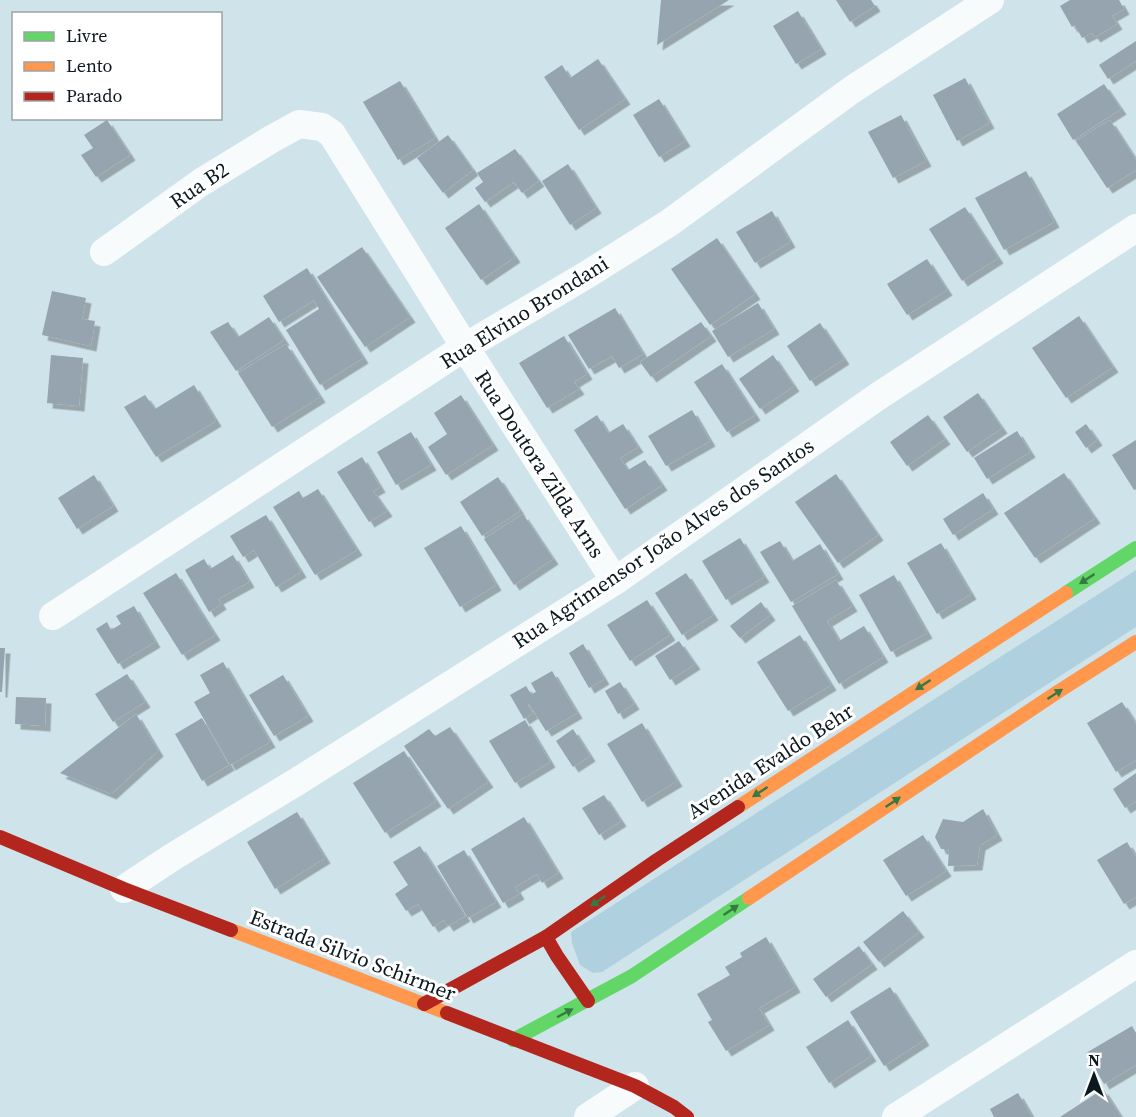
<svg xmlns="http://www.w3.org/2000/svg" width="1136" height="1117" font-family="'Source Serif 4',serif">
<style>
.green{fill:#afd0de}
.building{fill:#95a4ae;filter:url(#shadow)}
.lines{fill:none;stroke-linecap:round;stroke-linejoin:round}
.street{stroke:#f8fbfc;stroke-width:28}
.fast{stroke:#63d668;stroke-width:14}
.slow{stroke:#ff974d;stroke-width:14}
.jam{stroke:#b3261e;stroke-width:14}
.oneway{fill:#377843}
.labels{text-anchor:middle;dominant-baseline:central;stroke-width:6;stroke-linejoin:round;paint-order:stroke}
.street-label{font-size:21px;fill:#0b191e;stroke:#fff}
</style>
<defs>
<filter id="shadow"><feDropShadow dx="5.5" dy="5.5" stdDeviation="0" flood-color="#0004"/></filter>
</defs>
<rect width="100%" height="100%" fill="#cfe3eb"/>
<polygon class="green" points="1136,570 1136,627 602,972 593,973 580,965 572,943 571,932"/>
<g class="building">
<polygon points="661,0 729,0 657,45"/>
<polygon points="836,0 871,0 875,6 850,22"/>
<polygon points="1070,0 1119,0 1124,9 1112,16 1117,24 1095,37 1092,33 1082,38 1075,25 1072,27 1060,6"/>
<polygon points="798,11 821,49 796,64 773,26"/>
<polygon points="1136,41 1136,61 1108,79 1099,65"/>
<polygon points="598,59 625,99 579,130 544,77 562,65 570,78"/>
<polygon points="965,78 989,123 957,141 933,95"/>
<polygon points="400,81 435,138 398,160 363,102"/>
<polygon points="1104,84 1121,109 1073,140 1057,114"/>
<polygon points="659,99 685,141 659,157 633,115"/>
<polygon points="901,115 926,161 893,178 868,132"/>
<polygon points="107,120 130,155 96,177 81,155 93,148 84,135"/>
<polygon points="1110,120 1136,160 1136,170 1107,188 1076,141"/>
<polygon points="448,135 473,170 443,193 417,158"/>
<polygon points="515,149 539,181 522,193 514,182 485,202 475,188 483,182 477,173"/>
<polygon points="568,164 596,208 570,225 542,181"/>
<polygon points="1026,171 1054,222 1004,250 975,198"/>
<polygon points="479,204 515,257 481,280 445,228"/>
<polygon points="965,207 998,258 962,281 929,229"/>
<polygon points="772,211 790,242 755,263 736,232"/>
<polygon points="717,238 755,294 710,325 671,269"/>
<polygon points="362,247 410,317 365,347 317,277"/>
<polygon points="927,259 947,290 907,315 887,284"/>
<polygon points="307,268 363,358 320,385 286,330 319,309 314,300 279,322 263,296"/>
<polygon points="52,291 86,298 82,319 95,321 91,346 42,335"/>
<polygon points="758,303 774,329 728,357 712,331"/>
<polygon points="615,308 643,354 619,368 612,356 589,369 568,335"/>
<polygon points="1079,316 1113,367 1066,398 1032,348"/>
<polygon points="269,317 284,340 236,371 210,332 228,322 238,337"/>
<polygon points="701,322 711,336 651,377 640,362"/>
<polygon points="820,323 844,359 810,381 787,346"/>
<polygon points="564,336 587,374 574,382 579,389 547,408 519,363"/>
<polygon points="286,344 320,397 272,427 238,373"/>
<polygon points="51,355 83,358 79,406 47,403"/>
<polygon points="773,355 794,386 760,409 739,379"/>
<polygon points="722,364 755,415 727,432 694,382"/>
<polygon points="194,385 216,421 156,457 124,407 145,395 155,409"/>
<polygon points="978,393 1002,428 967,452 943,417"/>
<polygon points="461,395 493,445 446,475 428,447 447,434 434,413"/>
<polygon points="692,410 710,441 666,466 648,436"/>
<polygon points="597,415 608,433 623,424 638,447 620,458 628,470 645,460 662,485 625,509 574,430"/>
<polygon points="928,415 945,439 907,466 890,442"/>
<polygon points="1086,424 1097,440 1086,448 1075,432"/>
<polygon points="1017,431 1030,452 987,479 974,458"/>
<polygon points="411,432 431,465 396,485 377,452"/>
<polygon points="1136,440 1136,489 1134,490 1112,455"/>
<polygon points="362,457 380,487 373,491 387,511 369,522 337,472"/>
<polygon points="1064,473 1095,518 1035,558 1004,513"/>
<polygon points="836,474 878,535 838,563 795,502"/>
<polygon points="94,475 113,506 77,529 58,498"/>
<polygon points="498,477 520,511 482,536 460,502"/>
<polygon points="318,489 357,550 315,575 273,507 299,491 303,498"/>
<polygon points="983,493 993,509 953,535 943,519"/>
<polygon points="523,514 553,559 514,585 484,539"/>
<polygon points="266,515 301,572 276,587 254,550 243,557 230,536"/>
<polygon points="461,526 496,585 460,607 424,548"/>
<polygon points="740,538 764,577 726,600 702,561"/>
<polygon points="780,541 792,561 820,544 838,574 791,602 760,552"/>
<polygon points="941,543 971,594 937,614 907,563"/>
<polygon points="233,555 249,582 218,599 221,604 209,612 185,570 204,559 210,569"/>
<polygon points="176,573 215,635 182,655 143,593"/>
<polygon points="686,573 713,615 682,635 655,593"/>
<polygon points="894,575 927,633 891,652 859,595"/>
<polygon points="836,580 852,606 827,621 839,641 864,626 883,657 839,684 792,606"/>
<polygon points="647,600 670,635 630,661 607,625"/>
<polygon points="761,602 770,615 740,638 730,626"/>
<polygon points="134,606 155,642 118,664 96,629 107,622 111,630 121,624 116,616"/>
<polygon points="800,635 831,685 788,711 757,662"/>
<polygon points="679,641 695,664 670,680 655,656"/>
<polygon points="583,644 604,679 589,688 569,653"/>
<polygon points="0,648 5,648 2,692 0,692"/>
<polygon points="223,662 270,742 230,765 194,702 210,693 200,675"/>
<polygon points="552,671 577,713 546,731 529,704 528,705 533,713 524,719 510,695 526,686 531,694 536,692 531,683"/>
<polygon points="127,674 145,702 113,722 95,694"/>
<polygon points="283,675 308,716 274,736 249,695"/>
<polygon points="620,682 634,704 618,714 605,691"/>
<polygon points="16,697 46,698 45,726 15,724"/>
<polygon points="1122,702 1136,724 1136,760 1116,772 1087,723"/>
<polygon points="136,714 158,751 111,794 60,773"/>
<polygon points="202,718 229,765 202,781 175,734"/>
<polygon points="525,720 550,762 515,783 489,741"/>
<polygon points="642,723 677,781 642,802 607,744"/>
<polygon points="450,727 488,782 448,809 404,746 429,729 435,736"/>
<polygon points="573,729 590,756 573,767 556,741"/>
<polygon points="404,751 436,801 385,833 353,783"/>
<polygon points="1136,773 1136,801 1125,808 1113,789"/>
<polygon points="604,795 621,821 599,835 582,808"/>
<polygon points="983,809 997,835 980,845 977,865 948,866 949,849 941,849 935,837 943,819 963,822"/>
<polygon points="297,812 325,858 275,889 247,842"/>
<polygon points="524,817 558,873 542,883 537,874 515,887 519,894 503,903 471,849"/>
<polygon points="923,835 946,871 906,896 883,860"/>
<polygon points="1127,842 1136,857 1136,897 1124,904 1097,860"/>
<polygon points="420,846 465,916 448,926 444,920 433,927 418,904 406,911 395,894 408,885 393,862"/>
<polygon points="464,850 496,902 468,918 437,866"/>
<polygon points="903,911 919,932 879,962 863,942"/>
<polygon points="766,937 795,987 759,1008 769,1025 726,1051 708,1022 712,1020 697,994 730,975 725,967 742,957 740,953"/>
<polygon points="859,946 872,964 826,997 813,979"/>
<polygon points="890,987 924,1040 884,1066 850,1012"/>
<polygon points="848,1020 871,1056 829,1083 806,1047"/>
<polygon points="1132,1026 1136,1033 1136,1065 1104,1084 1086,1053"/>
<polygon points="1103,1089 1121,1117 1060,1117"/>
<polygon points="1018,1093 1032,1117 994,1117 990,1109"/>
</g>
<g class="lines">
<g class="street">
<polyline points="104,252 200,183 270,140 299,124 322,127 332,134 465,347 615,581"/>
<polyline points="53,616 465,347 588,274 669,223 853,89 990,0"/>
<polyline points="124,889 174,856 298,781 615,581 877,397 1136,228"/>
<polyline points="588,1117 635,1086"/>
<polyline points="896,1117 1136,964"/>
</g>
<g class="fast">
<polyline points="1066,593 1136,548"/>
<polyline points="513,1040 632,976 749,898"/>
</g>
<g class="slow">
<polyline points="738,807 1066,593"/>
<polyline points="749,898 1056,693 1136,642"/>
<polyline points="231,930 447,1013"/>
</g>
<g class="jam">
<polyline points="0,837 124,889 231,930"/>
<polyline points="546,937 557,956 588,1001"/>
<polyline points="424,1004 546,937 657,860 738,807"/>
<polyline points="447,1013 635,1086 674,1107 687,1117"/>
</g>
</g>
<defs><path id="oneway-solid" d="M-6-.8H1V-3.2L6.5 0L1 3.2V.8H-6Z" transform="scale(1.5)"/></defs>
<g class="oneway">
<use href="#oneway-solid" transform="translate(1087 579) rotate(147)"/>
<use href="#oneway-solid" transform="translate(923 685) rotate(147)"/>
<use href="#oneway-solid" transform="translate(1055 694) rotate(-33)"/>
<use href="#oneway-solid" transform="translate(760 792) rotate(147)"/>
<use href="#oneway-solid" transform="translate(893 802) rotate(-34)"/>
<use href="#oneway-solid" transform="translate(598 901) rotate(145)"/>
<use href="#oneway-solid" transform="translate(731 910) rotate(-34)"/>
<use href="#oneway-solid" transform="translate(565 1013) rotate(-28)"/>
</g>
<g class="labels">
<g class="street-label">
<text transform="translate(199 185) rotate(-34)">Rua B2</text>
<text transform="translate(524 312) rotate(-32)">Rua Elvino Brondani</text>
<text transform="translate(540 464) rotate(57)">Rua Doutora Zilda Arns</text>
<text transform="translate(663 543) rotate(-34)">Rua Agrimensor João Alves dos Santos</text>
<text transform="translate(770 761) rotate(-33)">Avenida Evaldo Behr</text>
<text transform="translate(353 955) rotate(21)">Estrada Silvio Schirmer</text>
</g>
</g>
<rect x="12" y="12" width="210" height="108" fill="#ffffff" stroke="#9da3a5" stroke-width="1.5"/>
<rect x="24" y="32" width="30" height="9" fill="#63d668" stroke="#9da3a5" stroke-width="1.5"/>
<text x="66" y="42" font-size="18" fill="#0b191e">Livre</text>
<rect x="24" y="62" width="30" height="9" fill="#ff974d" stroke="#9da3a5" stroke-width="1.5"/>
<text x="66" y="72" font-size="18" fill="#0b191e">Lento</text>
<rect x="24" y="92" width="30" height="9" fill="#b3261e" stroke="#9da3a5" stroke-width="1.5"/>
<text x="66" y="102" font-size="18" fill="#0b191e">Parado</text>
<g transform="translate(1094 1075)" stroke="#ffffff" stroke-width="4.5" paint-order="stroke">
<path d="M0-4.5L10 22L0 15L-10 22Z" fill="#0b191e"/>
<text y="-9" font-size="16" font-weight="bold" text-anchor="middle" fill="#0b191e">N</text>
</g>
</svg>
